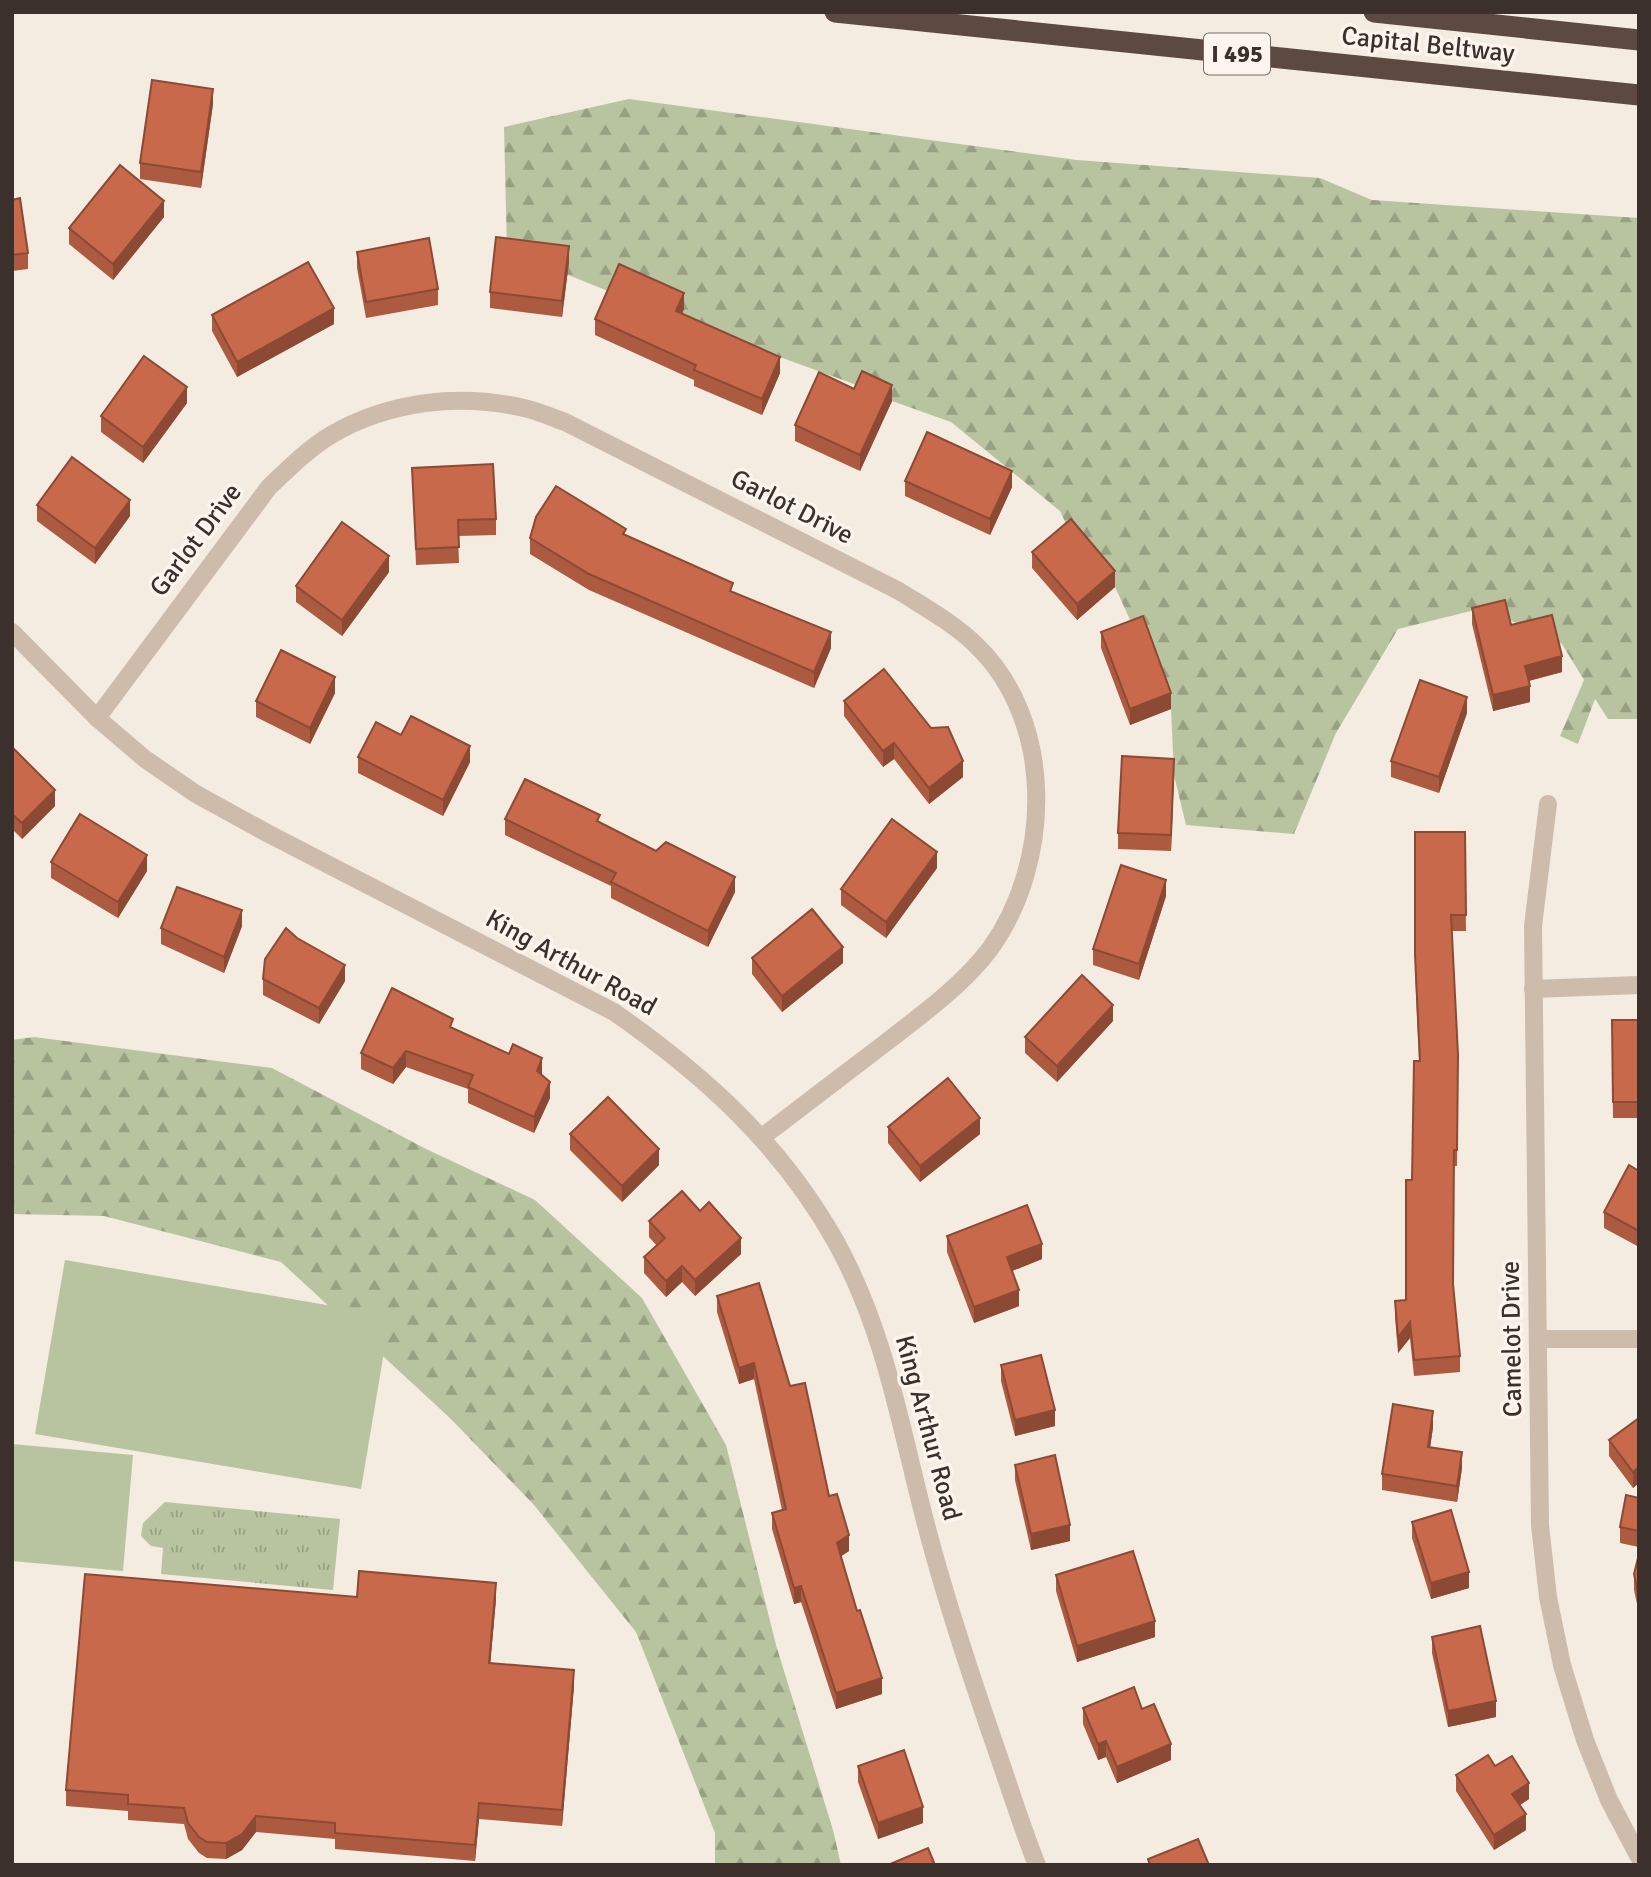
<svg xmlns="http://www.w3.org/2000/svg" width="1651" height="1877" font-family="Signika,sans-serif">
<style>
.forest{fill:url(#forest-firs)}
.park{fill:url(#park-tufts)}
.garden{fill:#b8c4a0}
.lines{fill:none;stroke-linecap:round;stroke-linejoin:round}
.minor{stroke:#cdbbac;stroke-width:18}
.tertiary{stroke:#cdbbac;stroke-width:18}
.motorway{stroke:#5c4a42;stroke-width:21}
.wall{fill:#ac5a40}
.shaded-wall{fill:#8c4a34}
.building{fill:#c8694b;stroke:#8c4a34;stroke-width:2}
.labels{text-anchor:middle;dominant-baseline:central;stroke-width:7;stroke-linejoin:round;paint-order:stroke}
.shield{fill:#fbf5ee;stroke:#756b66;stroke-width:2}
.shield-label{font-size:24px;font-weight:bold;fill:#3b302b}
.street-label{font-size:26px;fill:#3b302b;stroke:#fbf5ee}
</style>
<defs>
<pattern id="forest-firs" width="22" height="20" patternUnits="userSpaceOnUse" patternTransform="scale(1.75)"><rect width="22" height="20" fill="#b8c4a0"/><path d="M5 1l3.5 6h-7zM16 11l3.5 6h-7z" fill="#97a083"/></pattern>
<pattern id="park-tufts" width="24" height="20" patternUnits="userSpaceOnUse" patternTransform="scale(1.75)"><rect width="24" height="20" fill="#b8c4a0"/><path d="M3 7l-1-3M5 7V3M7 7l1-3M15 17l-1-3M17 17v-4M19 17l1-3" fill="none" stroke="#97a083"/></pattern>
</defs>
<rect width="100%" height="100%" fill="#f4ebe1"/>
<g class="forest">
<polygon points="629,99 1077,160 1320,178 1372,200 1639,218 1639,719 1608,719 1595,699 1578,744 1560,736 1584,680 1562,644 1483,608 1398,629 1336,733 1294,834 1186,825 1174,775 1171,709 1115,587 1071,535 1060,511 951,422 892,401 862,387 689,324 507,250 504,127"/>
<polygon points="34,1037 272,1068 426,1149 535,1200 642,1298 726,1445 776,1645 833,1830 841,1865 715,1865 715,1833 636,1632 534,1505 451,1419 281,1262 104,1216 12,1214 12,1040"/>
</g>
<polygon class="park" points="165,1502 340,1519 333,1590 161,1574 163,1548 151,1546 141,1536 143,1523"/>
<g class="garden">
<polygon points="65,1260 390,1316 361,1489 35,1434"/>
<polygon points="12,1444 133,1455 123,1571 12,1561"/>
</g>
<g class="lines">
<g class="minor">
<path d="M97 718 269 487C289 468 308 449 331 435 389 401 460 393 524 408 538 411 551 417 565 422L899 591C926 608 953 623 976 645 1056 722 1052 863 990 949 962 986 920 1016 884 1044 843 1075 803 1106 762 1137"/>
<polyline points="1548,804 1533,926 1540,1525 1548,1597 1562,1665 1585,1740 1609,1800 1639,1857"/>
<polyline points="1533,989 1639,985"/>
<polyline points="1538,1339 1639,1339"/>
</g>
<path class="tertiary" d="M12 632 97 718 145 759 196 794 267 833 614 1012C704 1075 781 1144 836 1242 889 1338 902 1439 931 1543 951 1617 975 1688 1000 1760 1012 1795 1023 1830 1037 1865"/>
<g class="motorway">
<polyline points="835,12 1639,95"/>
<polyline points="1374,12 1639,40"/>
</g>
</g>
<g class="wall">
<polygon points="213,104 201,188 140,179 140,163"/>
<polygon points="12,200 28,253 28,269 12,271"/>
<polygon points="164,217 113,280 69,244 69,228"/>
<polygon points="357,252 438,289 438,305 366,318 357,268"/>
<polygon points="569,262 562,317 490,308 490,292"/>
<polygon points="684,309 682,314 780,373 762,415 694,386 694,380 595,335 595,319"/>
<polygon points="212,315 334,324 237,377 212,331"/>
<polygon points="854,389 892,401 860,471 795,441 795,425"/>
<polygon points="187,403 143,463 101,432 101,416"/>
<polygon points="412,468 496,519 496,535 458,536 459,563 416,565"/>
<polygon points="905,481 1012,487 990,535 905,496"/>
<polygon points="37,505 130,516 95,564 37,521"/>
<polygon points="626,535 733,592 831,648 814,688 589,590 530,554 530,538"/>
<polygon points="1032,552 1115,587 1077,620 1032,568"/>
<polygon points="389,572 342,636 296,602 296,586"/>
<polygon points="1472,608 1511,625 1562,672 1528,681 1530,702 1493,711 1472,624"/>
<polygon points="1101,632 1171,709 1130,725 1101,648"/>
<polygon points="335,693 310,744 256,717 256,701"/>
<polygon points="844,701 963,777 929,804 894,759 883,767 844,716"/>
<polygon points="1467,713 1439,793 1391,777 1391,761"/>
<polygon points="12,747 55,806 22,839 12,829"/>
<polygon points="358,757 470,762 443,816 358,773"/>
<polygon points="1174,775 1171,851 1118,849 1118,833"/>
<polygon points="505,819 600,823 735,892 708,947 611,898 611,886 505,835"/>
<polygon points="1415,832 1465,832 1466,931 1452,931 1458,1055 1457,1166 1454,1166 1453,1285 1460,1356 1460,1372 1414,1376 1410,1338 1398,1353 1395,1317 1395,1301 1406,1300 1419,1061 1415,971"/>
<polygon points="51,862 147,871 118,918 51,878"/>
<polygon points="937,868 886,938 841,905 841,889"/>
<polygon points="1166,896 1139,980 1093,965 1093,949"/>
<polygon points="242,926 224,973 161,944 161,928"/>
<polygon points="752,958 843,963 782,1012 752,974"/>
<polygon points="263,979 345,981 319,1024 263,995"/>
<polygon points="1612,1020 1639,1020 1639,1118 1613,1118"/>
<polygon points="1113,1021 1057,1082 1025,1053 1025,1037"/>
<polygon points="453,1029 542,1074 542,1075 550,1098 534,1133 468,1103 468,1089 406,1067 393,1084 361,1069 361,1053"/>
<polygon points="888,1127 980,1134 920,1182 888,1143"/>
<polygon points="570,1134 659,1165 622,1202 570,1150"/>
<polygon points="1639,1171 1639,1247 1604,1228 1604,1212"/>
<polygon points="700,1211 741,1254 695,1296 682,1282 666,1297 644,1273 644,1257 657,1246 649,1237 649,1221"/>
<polygon points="947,1236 1042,1259 1012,1271 1019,1306 974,1323 947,1252"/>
<polygon points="717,1296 790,1386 849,1551 841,1556 882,1694 836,1709 801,1602 794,1604 772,1529 772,1513 782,1510 754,1379 739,1384 717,1312"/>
<polygon points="1001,1365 1055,1426 1015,1436 1001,1381"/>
<polygon points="1639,1418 1639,1483 1633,1488 1609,1456 1609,1440"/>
<polygon points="1433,1427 1430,1447 1462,1468 1457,1502 1382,1490 1382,1474"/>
<polygon points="1015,1465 1070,1541 1031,1550 1015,1480"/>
<polygon points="1639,1498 1639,1547 1620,1543 1620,1527"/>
<polygon points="1412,1522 1469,1588 1431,1599 1412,1538"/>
<polygon points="1639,1554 1639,1613 1634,1590 1634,1574"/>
<polygon points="1056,1575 1155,1637 1077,1662 1056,1591"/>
<polygon points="357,1597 496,1599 490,1663 574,1686 562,1826 479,1819 475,1861 335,1849 335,1839 256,1832 242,1850 226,1859 207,1858 199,1853 188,1839 184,1824 128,1820 128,1811 66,1806 66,1790"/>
<polygon points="1432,1637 1496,1717 1448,1727 1432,1653"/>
<polygon points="1083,1708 1142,1709 1171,1760 1117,1783 1106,1757 1098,1760 1083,1724"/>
<polygon points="858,1766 923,1823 878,1839 858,1782"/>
<polygon points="1495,1766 1529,1799 1520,1805 1526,1830 1494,1850 1456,1791 1456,1775"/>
</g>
<g class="shaded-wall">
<polygon points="213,89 213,104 201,188 201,172"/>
<polygon points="164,201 164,217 113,280 113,264"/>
<polygon points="569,246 569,262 562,317 562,301"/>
<polygon points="684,293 684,309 676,327 676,311"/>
<polygon points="334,308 334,324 237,377 237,362"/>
<polygon points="780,357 780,373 762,415 762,399"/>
<polygon points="892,385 892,401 860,471 860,455"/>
<polygon points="187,387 187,403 143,463 143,447"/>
<polygon points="1012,471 1012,487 990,535 990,519"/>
<polygon points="130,500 130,516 95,564 95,548"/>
<polygon points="389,556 389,572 342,636 342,620"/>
<polygon points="1115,571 1115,587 1077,620 1077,604"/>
<polygon points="831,632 831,648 814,688 814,672"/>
<polygon points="1562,656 1562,672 1525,682 1525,666"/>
<polygon points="335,677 335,693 310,744 310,728"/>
<polygon points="1530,686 1530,702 1493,711 1493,695"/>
<polygon points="1171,693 1171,709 1130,725 1130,709"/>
<polygon points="1467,697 1467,713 1439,793 1439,777"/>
<polygon points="894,743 894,759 883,767 883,751"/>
<polygon points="470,746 470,762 443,816 443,800"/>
<polygon points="1174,759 1174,775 1171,851 1171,835"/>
<polygon points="963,761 963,777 929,804 929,788"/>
<polygon points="55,790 55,806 22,839 22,823"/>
<polygon points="937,852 937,868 886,938 886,922"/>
<polygon points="147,855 147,871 118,918 118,902"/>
<polygon points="735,877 735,892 708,947 708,931"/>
<polygon points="1166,880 1166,896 1139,980 1139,964"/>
<polygon points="242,910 242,926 224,973 224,957"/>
<polygon points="843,947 843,963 782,1012 782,996"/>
<polygon points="345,965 345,981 319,1024 319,1008"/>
<polygon points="1113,1005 1113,1021 1057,1082 1057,1066"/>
<polygon points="406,1051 406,1067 393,1084 393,1068"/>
<polygon points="542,1058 542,1074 537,1087 537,1071"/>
<polygon points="550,1082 550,1098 534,1133 534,1117"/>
<polygon points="980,1118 980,1134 920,1182 920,1166"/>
<polygon points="659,1149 659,1165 622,1202 622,1186"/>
<polygon points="741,1238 741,1254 695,1296 695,1280"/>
<polygon points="1042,1244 1042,1259 1007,1273 1007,1257"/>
<polygon points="682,1266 682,1282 666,1297 666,1281"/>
<polygon points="1019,1290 1019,1306 974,1323 974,1307"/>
<polygon points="1410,1322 1410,1338 1398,1353 1398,1337"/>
<polygon points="754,1363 754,1379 739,1384 739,1368"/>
<polygon points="1055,1410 1055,1426 1015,1436 1015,1420"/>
<polygon points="1433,1411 1433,1427 1428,1463 1428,1447"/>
<polygon points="1462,1452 1462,1468 1457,1502 1457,1486"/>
<polygon points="1639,1467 1639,1483 1633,1488 1633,1472"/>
<polygon points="1070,1525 1070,1541 1031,1550 1031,1534"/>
<polygon points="849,1535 849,1551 837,1559 837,1543"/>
<polygon points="1469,1572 1469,1588 1431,1599 1431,1583"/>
<polygon points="496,1583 496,1599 489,1679 489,1663"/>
<polygon points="801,1586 801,1602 794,1604 794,1588"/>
<polygon points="1155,1621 1155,1637 1077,1662 1077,1646"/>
<polygon points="574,1670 574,1686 562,1826 562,1810"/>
<polygon points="882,1678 882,1694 836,1709 836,1693"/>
<polygon points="1496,1701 1496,1717 1448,1727 1448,1711"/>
<polygon points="1106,1741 1106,1757 1098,1760 1098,1744"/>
<polygon points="1171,1744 1171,1760 1117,1783 1117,1767"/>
<polygon points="1529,1783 1529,1799 1512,1810 1512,1794"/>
<polygon points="479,1803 479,1819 475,1861 475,1845"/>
<polygon points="923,1807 923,1823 878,1839 878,1823"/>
<polygon points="1526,1814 1526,1830 1494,1850 1494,1835"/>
<polygon points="256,1816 256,1832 242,1850 226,1859 226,1843"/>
</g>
<g class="building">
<polygon points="152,80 213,89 201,172 140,163"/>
<polygon points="120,165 164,201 113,264 69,228"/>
<polygon points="20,198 28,253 12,255 12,200"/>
<polygon points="496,237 569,246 562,301 490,292"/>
<polygon points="429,238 438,289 366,302 357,252"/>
<polygon points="308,262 334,308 237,362 212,315"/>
<polygon points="619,264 684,293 676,311 780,357 762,399 694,370 696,365 595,319"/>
<polygon points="144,356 187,387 143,447 101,416"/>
<polygon points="862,371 892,385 860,455 795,425 819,372 854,389"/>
<polygon points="927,432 1012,471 990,519 905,481"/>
<polygon points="72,457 130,500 95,548 37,505"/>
<polygon points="493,464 496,519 458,520 459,547 416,549 412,468"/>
<polygon points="556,486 626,529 623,534 733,583 730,591 831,632 814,672 589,574 530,538 536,517"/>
<polygon points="1071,519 1115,571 1077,604 1032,552"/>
<polygon points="342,522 389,556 342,620 296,586"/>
<polygon points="1505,600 1511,625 1552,615 1562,656 1525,666 1530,686 1493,695 1472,608"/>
<polygon points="1143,616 1171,693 1130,709 1101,632"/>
<polygon points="281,650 335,677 310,728 256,701"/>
<polygon points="884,669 931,728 948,727 963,761 929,788 894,743 883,751 844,701"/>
<polygon points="1420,680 1467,697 1439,777 1391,761"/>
<polygon points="411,716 470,746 443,800 358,757 376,722 401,735"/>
<polygon points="12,747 55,790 22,823 12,814"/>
<polygon points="1122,756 1174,759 1171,835 1118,833"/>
<polygon points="525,779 600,815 597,821 656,851 666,842 735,877 708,931 611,882 616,873 505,819"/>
<polygon points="80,814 147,855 118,902 51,862"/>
<polygon points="892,819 937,852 886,922 841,889"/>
<polygon points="1415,832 1465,832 1466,915 1451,915 1458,1055 1457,1150 1454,1150 1453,1284 1460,1356 1414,1360 1410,1322 1398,1337 1395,1301 1406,1300 1406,1180 1412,1180 1414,1061 1420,1061 1415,955"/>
<polygon points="1121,865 1166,880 1139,964 1093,949"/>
<polygon points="177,887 242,910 224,957 161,928"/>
<polygon points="812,909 843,947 782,996 752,958"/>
<polygon points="286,928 297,938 345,965 319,1008 263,979 265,959"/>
<polygon points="1082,975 1113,1005 1057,1066 1025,1037"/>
<polygon points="392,988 453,1019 450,1027 509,1054 513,1044 542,1058 537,1071 550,1082 534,1117 468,1087 473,1075 406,1051 393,1068 361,1053"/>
<polygon points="1612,1020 1639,1020 1639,1102 1613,1102"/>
<polygon points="948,1078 980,1118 920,1166 888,1127"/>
<polygon points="608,1097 659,1149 622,1186 570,1134"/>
<polygon points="1629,1165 1639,1171 1639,1231 1604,1212"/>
<polygon points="682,1191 700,1211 709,1202 741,1238 695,1280 682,1266 666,1281 644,1257 665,1238 649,1221"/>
<polygon points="1027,1205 1042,1244 1007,1257 1019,1290 974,1307 947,1236"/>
<polygon points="759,1283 790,1386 805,1383 829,1496 837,1494 849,1535 837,1543 857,1611 860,1610 882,1678 836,1693 801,1586 794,1588 772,1513 786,1509 754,1363 739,1368 717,1296"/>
<polygon points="1041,1355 1055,1410 1015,1420 1001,1365"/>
<polygon points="1393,1404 1433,1411 1428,1447 1462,1452 1457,1486 1382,1474"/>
<polygon points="1639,1418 1639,1467 1633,1472 1609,1440"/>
<polygon points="1055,1455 1070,1525 1031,1534 1015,1465"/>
<polygon points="1626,1495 1639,1498 1639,1531 1620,1527"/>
<polygon points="1451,1510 1469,1572 1431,1583 1412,1522"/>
<polygon points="1133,1551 1155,1621 1077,1646 1056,1575"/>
<polygon points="1639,1554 1639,1597 1634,1574"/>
<polygon points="359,1571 496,1583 489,1663 574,1670 562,1810 479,1803 475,1845 335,1833 335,1823 256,1816 242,1834 226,1843 207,1842 199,1837 188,1823 184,1808 128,1804 128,1795 66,1790 85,1574 357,1597"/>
<polygon points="1480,1626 1496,1701 1448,1711 1432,1637"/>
<polygon points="1134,1687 1142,1709 1154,1704 1171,1744 1117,1767 1106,1741 1098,1744 1083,1708"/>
<polygon points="904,1750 923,1807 878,1823 858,1766"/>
<polygon points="1488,1755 1495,1766 1512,1756 1529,1783 1512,1794 1526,1814 1494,1835 1456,1775"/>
<polygon points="1198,1839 1209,1865 1150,1865 1148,1859"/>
<polygon points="928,1848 935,1865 888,1865"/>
</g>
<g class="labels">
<rect class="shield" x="1204" y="33.5" width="66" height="41" rx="5"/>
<g class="shield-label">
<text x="1237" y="54">I 495</text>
</g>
<g class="street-label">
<text transform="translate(1428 45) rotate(6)">Capital Beltway</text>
<text transform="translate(792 507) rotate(27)">Garlot Drive</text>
<text transform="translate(196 540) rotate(-53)">Garlot Drive</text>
<text transform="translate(571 963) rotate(29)">King Arthur Road</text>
<text transform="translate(1512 1339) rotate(-91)">Camelot Drive</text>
<text transform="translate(928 1428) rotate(75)">King Arthur Road</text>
</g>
</g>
<rect width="1651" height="1877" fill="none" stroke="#3b302b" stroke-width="28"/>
</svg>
